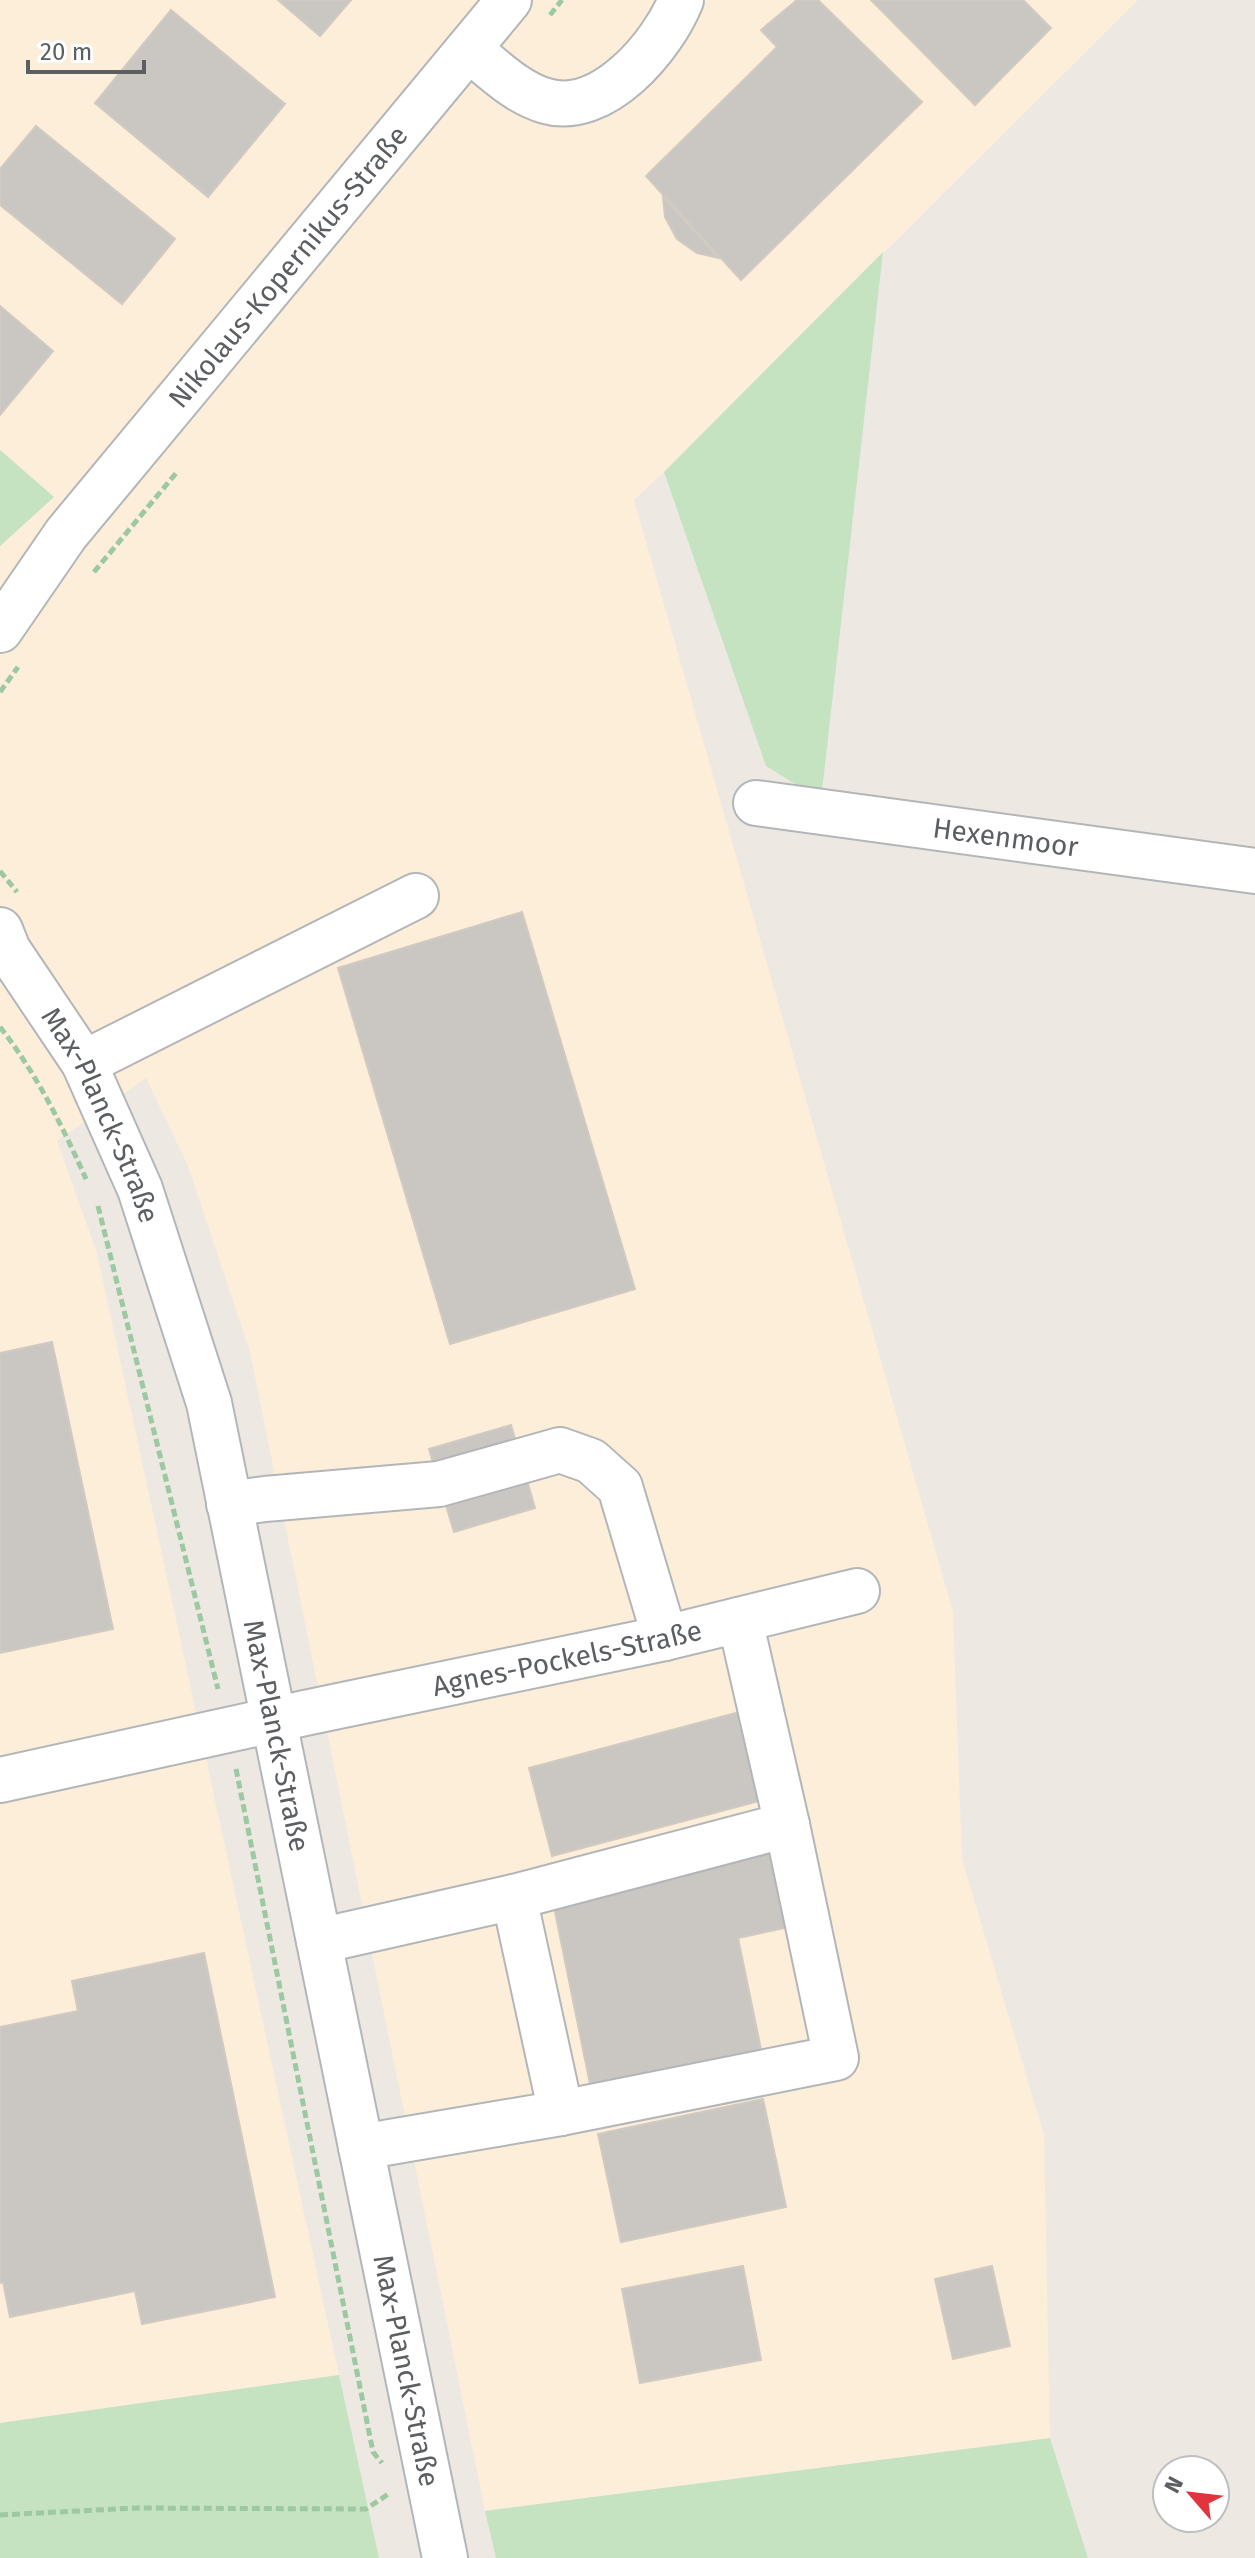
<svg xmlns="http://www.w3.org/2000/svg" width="1255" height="2558" font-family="'Fira Sans',sans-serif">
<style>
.commercial{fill:#fceed8}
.green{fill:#c5e3c0}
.building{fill:#cac6c2;stroke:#d1cac1;stroke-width:2}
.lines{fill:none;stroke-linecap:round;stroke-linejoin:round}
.minor-casing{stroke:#b3b6b9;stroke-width:48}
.path{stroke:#9cc8a2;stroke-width:5;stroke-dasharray:8 4;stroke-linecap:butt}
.minor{stroke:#fff;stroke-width:44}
.labels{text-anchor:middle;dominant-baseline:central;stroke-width:7;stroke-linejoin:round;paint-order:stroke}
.street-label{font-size:28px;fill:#5b5f62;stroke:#fff}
</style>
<rect width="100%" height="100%" fill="#ede9e2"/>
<polygon class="commercial" points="0,0 1138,0 664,472 634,500 953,1612 962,1859 1044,2135 1050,2438 485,2511 250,1352 188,1166 146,1078 57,1141 97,1253 339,2375 0,2423 0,546 54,497 0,450"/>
<g class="green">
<polygon points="883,252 821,800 766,766 664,472"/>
<polygon points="0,450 54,497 0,546"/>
<polygon points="339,2375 379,2558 0,2558 0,2423"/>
<polygon points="1050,2438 1088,2558 496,2558 485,2511"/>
</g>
<g class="building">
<polygon points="278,0 351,0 320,36"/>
<polygon points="797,0 818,0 922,102 741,280 646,176 777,47 761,30"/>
<polygon points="871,0 1023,0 1051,28 975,105"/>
<polygon points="171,10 285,104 208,197 95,103"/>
<polygon points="36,126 175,239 122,304 0,205 0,169"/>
<polygon points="663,197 719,258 697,253 677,239 665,217"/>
<polygon points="0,306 53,351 0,415"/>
<polygon points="522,912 635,1289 450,1344 338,968"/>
<polygon points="52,1342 113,1629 0,1653 0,1353"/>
<polygon points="511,1425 535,1508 454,1532 429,1449"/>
<polygon points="747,1710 770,1798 552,1856 529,1768"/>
<polygon points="775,1852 789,1927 738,1938 763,2059 592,2094 552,1897"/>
<polygon points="204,1953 275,2297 142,2324 135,2291 10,2317 3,2282 0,2283 0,2027 78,2011 72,1981"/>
<polygon points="763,2099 786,2207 621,2242 598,2134"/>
<polygon points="743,2266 761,2360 640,2383 622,2289"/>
<polygon points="992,2266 1010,2346 953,2359 935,2279"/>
</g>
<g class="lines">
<defs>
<g id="minor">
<path d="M469 49C492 68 517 93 546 101 603 118 663 45 681 0"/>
<path id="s1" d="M0 630 66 534 509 0"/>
<path id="s2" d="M756 803 1255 871"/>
<path id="s3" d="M0 930 8 950 84 1063 140 1189 209 1403 445 2558"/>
<polyline points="84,1063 416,896"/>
<polyline points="229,1504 265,1499 439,1484 560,1450 591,1461 620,1487 665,1638"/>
<path id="s4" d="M0 1780 305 1713 665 1638 857 1591"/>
<polyline points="514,1897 561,2113"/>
<polyline points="319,1941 514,1897 787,1825 740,1620"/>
<polyline points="361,2147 561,2113 836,2058 787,1825"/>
</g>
</defs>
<use href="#minor" class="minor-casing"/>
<g class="path">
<polyline points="550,15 562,0"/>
<polyline points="94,572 177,472"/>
<polyline points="0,692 18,667"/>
<polyline points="0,871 17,892"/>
<path d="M0 1027C36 1073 62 1125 86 1179"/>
<polyline points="98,1206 218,1689"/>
<polyline points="236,1769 373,2452 382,2463"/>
<polyline points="0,2515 136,2508 366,2509 390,2493"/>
</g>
<use href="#minor" class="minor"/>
</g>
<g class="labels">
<g class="street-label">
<text stroke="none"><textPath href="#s1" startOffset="464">Nikolaus-Kopernikus-Straße</textPath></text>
<text stroke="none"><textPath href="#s2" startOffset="252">Hexenmoor</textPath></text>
<text stroke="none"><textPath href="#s3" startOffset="212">Max-Planck-Straße</textPath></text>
<text stroke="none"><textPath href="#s4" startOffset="580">Agnes-Pockels-Straße</textPath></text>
<text stroke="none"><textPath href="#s3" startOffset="860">Max-Planck-Straße</textPath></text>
<text stroke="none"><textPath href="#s3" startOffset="1508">Max-Planck-Straße</textPath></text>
</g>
</g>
<g transform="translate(1191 2494) rotate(298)"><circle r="38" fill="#ffffff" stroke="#bdbfc0" stroke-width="2"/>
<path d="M0-6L14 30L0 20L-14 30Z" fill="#e0353f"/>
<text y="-12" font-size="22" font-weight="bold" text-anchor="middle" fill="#5b5f62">N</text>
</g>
<path d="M28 60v12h116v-12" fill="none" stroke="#5b5f62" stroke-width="4"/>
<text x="40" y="60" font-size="24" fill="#5b5f62" stroke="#ffffff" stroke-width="6" paint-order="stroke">20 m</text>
</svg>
